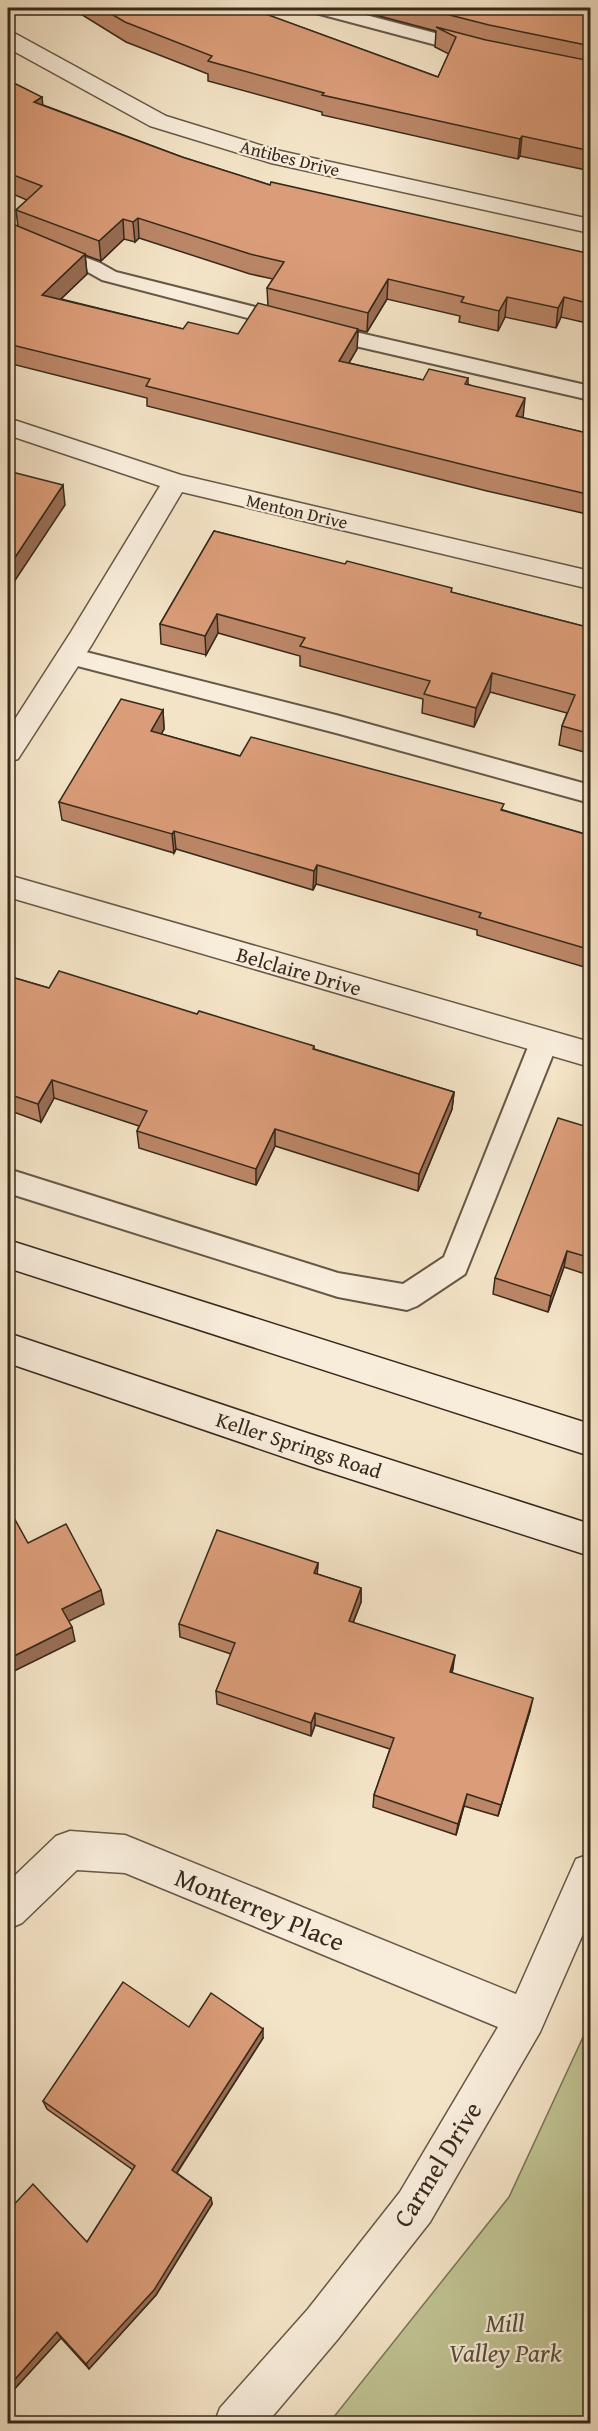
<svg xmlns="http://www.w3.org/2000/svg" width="598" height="2431" font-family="'Gentium Book Plus',serif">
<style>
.green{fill:#c0c393;stroke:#7b7657;stroke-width:1.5}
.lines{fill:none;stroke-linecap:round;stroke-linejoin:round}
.lane-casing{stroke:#665846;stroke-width:4}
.street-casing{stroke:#665846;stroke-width:3}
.secondary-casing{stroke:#36291b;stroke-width:3}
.lane{fill:#f8eddb;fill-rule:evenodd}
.street{fill:#f8eddb;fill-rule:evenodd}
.secondary{fill:#f8eddb;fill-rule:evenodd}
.wall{fill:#bc8768;stroke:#36291b;stroke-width:1.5;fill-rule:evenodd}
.shaded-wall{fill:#996e55;stroke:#36291b;stroke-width:1.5}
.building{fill:#db9d79;stroke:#36291b;stroke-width:1.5}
.labels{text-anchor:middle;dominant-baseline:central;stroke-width:4.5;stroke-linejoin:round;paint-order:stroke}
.far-street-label{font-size:18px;fill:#36291b;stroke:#f8eddb}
.street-label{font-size:21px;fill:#36291b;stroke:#f8eddb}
.near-street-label{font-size:26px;fill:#36291b;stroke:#f8eddb}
.near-park-label{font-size:26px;font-style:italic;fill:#585039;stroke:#f8eddb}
</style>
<rect width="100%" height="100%" fill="#f4e4c7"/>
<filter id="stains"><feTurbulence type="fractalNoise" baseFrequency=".00333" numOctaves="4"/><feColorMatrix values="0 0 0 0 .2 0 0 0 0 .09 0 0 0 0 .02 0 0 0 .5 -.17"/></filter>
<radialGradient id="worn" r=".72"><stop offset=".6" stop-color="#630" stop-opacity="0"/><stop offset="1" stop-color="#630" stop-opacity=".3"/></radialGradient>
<polygon class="green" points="590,2022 590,2423 329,2423 509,2197"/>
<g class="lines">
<defs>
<g id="lane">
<polygon points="310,8 339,8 481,45 483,49 481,53 474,55 312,12"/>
<polygon points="8,228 100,263 116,272 351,331 590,386 590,400 351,345 102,280 86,271 8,241"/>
<polygon points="70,648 336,715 590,785 590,803 336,733 62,662 58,656 62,650"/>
<polygon points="544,1031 554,1034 558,1042 465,1274 417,1306 407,1310 338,1297 8,1193 8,1169 338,1273 403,1284 444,1257 530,1042 534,1034"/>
</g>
<g id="street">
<polygon points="8,32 16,34 166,116 276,150 590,219 590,233 271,163 150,126 8,48"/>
<polygon points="8,418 181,475 590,571 590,589 182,492 91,646 18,759 8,762 8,730 71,632 160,486 8,435"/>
<polygon points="8,875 590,1042 590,1067 8,897"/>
<polygon points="70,1831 125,1835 516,1994 576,1859 590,1854 590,1918 540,2032 430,2222 338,2339 266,2424 214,2424 220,2408 308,2309 400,2192 498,2027 125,1873 77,1870 22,1923 8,1929 8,1882 56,1836"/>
</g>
<g id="secondary">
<polygon points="8,1240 590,1424 590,1456 8,1268"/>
<polygon points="8,1333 310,1434 590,1524 590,1556 310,1466 8,1363"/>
</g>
</defs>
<use href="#lane" class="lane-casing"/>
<use href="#street" class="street-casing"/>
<use href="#secondary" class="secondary-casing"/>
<use href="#lane" class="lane"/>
<use href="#street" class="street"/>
<use href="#secondary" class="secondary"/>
</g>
<g class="wall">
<polygon points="71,8 249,8 438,77 449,54 435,47 436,31 372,14 358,8 591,8 591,171 520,156 518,159 322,115 322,112 208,81 208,74 126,42"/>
<path d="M8 80 43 105 182 157 270 185 591 254V324L561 317 556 328 505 317 498 331 459 322 460 316 387 299 367 332 358 330 357 349 349 363 423 380 468 378V384L523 418 591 434V515L487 491 147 406V398L8 363V222L18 227 16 210 27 200 8 192ZM139 238 250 274 273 279 267 288 268 306 238 334 183 329 61 299 87 274 85 255 101 261 124 239 135 242Z"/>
<polygon points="214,531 591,628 591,754 559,745 562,726 567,713 490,692 474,727 422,713 423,699 300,666 300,656 218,633 206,655 161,644 160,624"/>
<polygon points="163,710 164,729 161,734 240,756 503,810 585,834 591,823 591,969 477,935 477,930 316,884 313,890 176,849 174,853 62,820 59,802"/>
<polygon points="8,976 49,988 197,1014 314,1046 314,1049 454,1092 452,1109 418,1191 275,1146 256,1185 139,1148 137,1131 139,1126 54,1098 41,1122 8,1110"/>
<polygon points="591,1128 591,1276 564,1267 548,1312 493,1294 495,1278"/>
<polygon points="318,1563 317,1574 361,1588 361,1602 353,1623 453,1668 452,1673 530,1711 498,1816 464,1806 456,1835 373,1807 374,1795 390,1749 315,1725 311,1736 217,1704 216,1691 231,1654 180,1637 179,1624"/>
<polygon points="189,2027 263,2038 177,2173 211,2198 212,2204 156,2295 89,2369 61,2338 8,2396 87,2242 133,2170 47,2109 43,2101"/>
</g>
<g class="shaded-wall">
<polygon points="42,97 44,116 34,102"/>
<polygon points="522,136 520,156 518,159 520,139"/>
<polygon points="138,218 139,238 135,242 133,222"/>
<polygon points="123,219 124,239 101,261 99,241"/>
<polygon points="85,254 87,274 44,315 42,295"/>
<polygon points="388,279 387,299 367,332 368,313"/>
<polygon points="507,297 505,317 498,331 499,311"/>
<polygon points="564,297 561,317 556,328 558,308"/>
<polygon points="358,329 357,349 339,380 339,361"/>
<polygon points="525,398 523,418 516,416"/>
<polygon points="63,485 65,505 8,591 8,568"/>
<polygon points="217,614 218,633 206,655 205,636"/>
<polygon points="492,673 490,692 474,727 476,708"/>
<polygon points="163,710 164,729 152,750 151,731"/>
<polygon points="174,831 176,849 174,853 172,834"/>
<polygon points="317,865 316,884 313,890 314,871"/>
<polygon points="52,1080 54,1098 41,1122 38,1104"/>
<polygon points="454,1092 452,1109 418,1191 419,1174"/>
<polygon points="275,1129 275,1146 256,1185 256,1169"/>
<polygon points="567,1251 564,1267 548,1312 551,1296"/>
<polygon points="318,1563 317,1577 314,1573"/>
<polygon points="361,1588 361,1602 348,1635 349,1621"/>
<polygon points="101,1590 104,1604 65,1623 62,1609"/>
<polygon points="72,1627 75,1641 8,1674 8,1659"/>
<polygon points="455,1655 453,1668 448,1685 450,1672"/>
<polygon points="533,1698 530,1711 498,1816 501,1805"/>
<polygon points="315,1713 315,1725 311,1736 311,1723"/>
<polygon points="467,1794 464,1806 456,1835 458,1824"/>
<polygon points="263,2029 263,2038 174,2177 172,2170"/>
<polygon points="211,2198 212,2204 156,2295 89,2369 86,2364"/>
<polygon points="57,2332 61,2338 8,2396 8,2387"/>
</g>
<g class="building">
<polygon points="101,8 249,8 438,77 456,37 436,27 486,40 591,61 591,151 522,136 520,139 322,95 324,93 208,61 212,56 125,22"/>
<polygon points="422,8 591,8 591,46 489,25"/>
<polygon points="8,80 42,97 34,102 182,157 270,185 271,182 591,254 591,304 564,297 558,308 507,297 499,311 461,302 464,297 388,279 368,313 267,288 284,262 250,254 138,218 133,222 123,219 99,241 16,210 42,186 8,173"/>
<polygon points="8,222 85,254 42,295 183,329 188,322 238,334 258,303 358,329 339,361 423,380 429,369 468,378 465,384 525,398 516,416 591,434 591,495 489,471 146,386 150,379 8,344"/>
<polygon points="8,471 63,485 8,568"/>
<polygon points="214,531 345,564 347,561 452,588 451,592 591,628 591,734 562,726 575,695 492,673 476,708 424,694 430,681 300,646 305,638 217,614 205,636 160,624"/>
<polygon points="121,699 163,710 151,731 240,756 251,737 504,804 501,810 585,834 591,823 591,950 479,917 481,913 317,865 314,871 174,831 172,834 59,802"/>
<polygon points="59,971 197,1014 199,1011 314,1046 313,1049 454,1092 419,1174 275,1129 256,1169 137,1131 147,1111 52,1080 38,1104 8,1094 8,976 49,988"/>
<polygon points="558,1118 591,1128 591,1258 567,1251 551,1296 495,1278"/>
<polygon points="13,1516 28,1543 66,1524 101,1590 62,1609 72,1627 8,1659 8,1519"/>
<polygon points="217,1530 318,1563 314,1573 361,1588 349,1621 455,1655 450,1672 533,1698 501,1805 467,1794 458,1824 374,1795 394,1738 315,1713 311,1723 216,1691 235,1643 179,1624"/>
<polygon points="123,1982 189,2027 211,1993 263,2029 172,2170 211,2198 154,2290 86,2364 57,2332 8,2387 8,2211 33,2184 87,2242 135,2166 43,2101"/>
</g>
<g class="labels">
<g class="far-street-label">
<text transform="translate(290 158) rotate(14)">Antibes Drive</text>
<text transform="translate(297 511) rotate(13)">Menton Drive</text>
</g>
<g class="street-label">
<text transform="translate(299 971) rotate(16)">Belclaire Drive</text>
<text transform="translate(299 1445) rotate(18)">Keller Springs Road</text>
</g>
<g class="near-street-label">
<text transform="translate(260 1909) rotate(22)">Monterrey Place</text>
<text transform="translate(437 2164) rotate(-58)">Carmel Drive</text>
</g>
<g class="near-park-label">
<text x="505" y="2322">Mill<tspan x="505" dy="30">Valley Park</tspan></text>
</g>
</g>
<rect width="598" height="2431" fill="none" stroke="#f4e4c7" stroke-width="30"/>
<rect x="9" y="9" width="580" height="2413" fill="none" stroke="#36291b" stroke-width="3"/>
<rect x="15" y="15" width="568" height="2401" fill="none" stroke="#36291b" stroke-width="1.5"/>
<rect width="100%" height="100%" filter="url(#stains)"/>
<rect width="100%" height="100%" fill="url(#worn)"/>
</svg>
